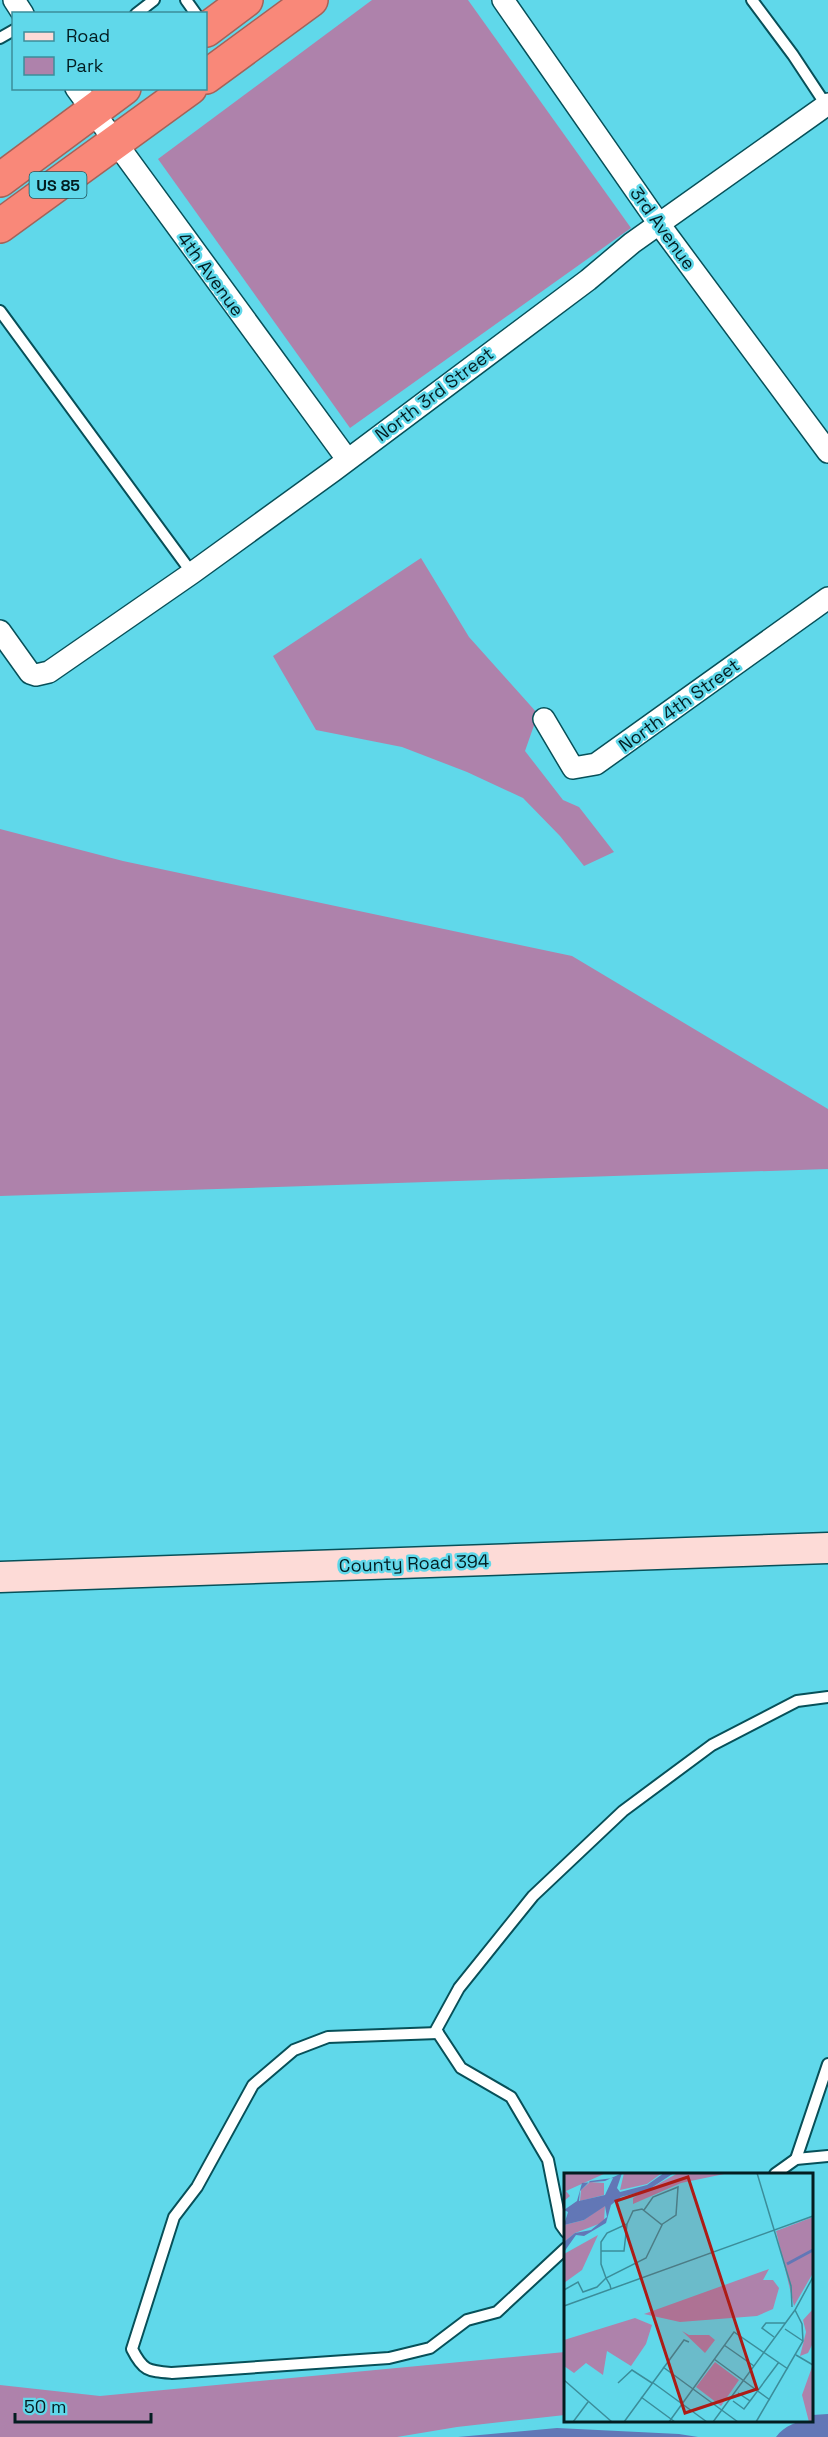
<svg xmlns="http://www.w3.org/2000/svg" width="828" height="2437" font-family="'Space Grotesk',sans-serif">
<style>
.green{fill:#ae82ab}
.water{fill:#6277b6}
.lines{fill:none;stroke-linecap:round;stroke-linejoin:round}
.lane-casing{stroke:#075059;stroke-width:14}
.street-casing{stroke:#075059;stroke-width:24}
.secondary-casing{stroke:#075059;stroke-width:33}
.highway-casing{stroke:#a3635a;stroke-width:36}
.lane{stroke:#fff;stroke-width:10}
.street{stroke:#fff;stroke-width:21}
.secondary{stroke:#fddbd7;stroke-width:30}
.highway{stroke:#f98879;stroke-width:33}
.labels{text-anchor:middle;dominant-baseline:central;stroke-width:5;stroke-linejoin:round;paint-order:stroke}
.shield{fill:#60d8ea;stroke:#1f555d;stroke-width:1.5}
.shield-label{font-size:16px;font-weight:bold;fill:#031d21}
.street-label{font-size:18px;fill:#031d21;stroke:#60d8ea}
.inset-river{fill:none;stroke:#6277b6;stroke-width:3}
.inset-road{fill:none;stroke:#3b8d9a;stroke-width:1.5}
.view{fill:#ad1c16;fill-opacity:0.15;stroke:#ad1c16;stroke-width:3}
.inset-edge{fill:none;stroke:#031d21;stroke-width:3}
</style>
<rect width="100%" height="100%" fill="#60d8ea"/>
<g class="green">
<polygon points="372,0 468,0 631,228 350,428 158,159"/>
<polygon points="421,558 469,637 538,714 525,751 563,800 579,807 614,852 584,866 560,836 523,798 467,772 402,747 316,730 273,656"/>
<polygon points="0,829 123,861 572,956 828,1109 828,1169 0,1196"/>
<polygon points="565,2352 565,2415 457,2427 397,2437 0,2437 0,2385 100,2396"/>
</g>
<g class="water">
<path d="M828 2414V2437H776C784 2426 798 2420 812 2420V2415Z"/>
<polygon points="557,2428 679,2434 698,2437 458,2437"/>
</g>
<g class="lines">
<defs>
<g id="lane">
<polyline points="186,0 196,14"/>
<polyline points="752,0 793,55 828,108"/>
<polyline points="136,14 154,0"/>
<polyline points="0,38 14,30"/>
<polyline points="0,311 192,573"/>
<path d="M438 2033 328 2037 294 2050 253 2085 197 2187 174 2217 132 2349C143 2371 148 2371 172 2373L389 2358 430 2348 467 2320 497 2312 566 2248"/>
<polyline points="796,2159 828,2064"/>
<polyline points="775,2174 796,2159 828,2156"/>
<polyline points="566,2232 561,2225 548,2160 511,2097 461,2068 436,2030 459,1988 533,1896 623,1811 712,1745 797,1701 828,1697"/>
</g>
<g id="street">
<polyline points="14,0 23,14"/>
<polyline points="503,0 659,224 828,452"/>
<polyline points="76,88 347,459"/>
<polyline points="0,631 30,673 36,675 49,672 192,573 333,471 588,280 632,243 828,104"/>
<polyline points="544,719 573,768 596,764 828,598"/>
</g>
<polyline id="secondary" points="0,1577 828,1548"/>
<g id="highway">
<polyline points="206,30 246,0"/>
<polyline points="206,77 311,0"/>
<polyline points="0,180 124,88"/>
<polyline points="0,226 190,88"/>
</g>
</defs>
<use href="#lane" class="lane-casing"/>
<use href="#street" class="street-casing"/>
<use href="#secondary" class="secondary-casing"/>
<use href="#highway" class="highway-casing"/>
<use href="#lane" class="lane"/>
<use href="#street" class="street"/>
<use href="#secondary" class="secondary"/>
<use href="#highway" class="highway"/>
</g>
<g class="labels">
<rect class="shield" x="29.5" y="172" width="57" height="26" rx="4.5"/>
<g class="shield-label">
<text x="58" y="185">US 85</text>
</g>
<g class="street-label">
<text transform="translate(663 228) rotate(54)">3rd Avenue</text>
<text transform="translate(211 274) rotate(54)">4th Avenue</text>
<text transform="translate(434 394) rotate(-37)">North 3rd Street</text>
<text transform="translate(679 705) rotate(-36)">North 4th Street</text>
<text transform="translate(414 1563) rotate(-2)">County Road 394</text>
</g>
</g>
<g transform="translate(564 2173)">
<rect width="249" height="249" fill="#60d8ea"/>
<path d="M0 0H42L2 18 6 23 0 28ZM60 0H98L83 11 56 17ZM114 0H165L117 10 69 31V25ZM26 9 40 10V22L16 28 17 17ZM41 32 40 49 11 60 0 69V76V52L20 47ZM249 44V100L230 133 212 58ZM34 62 18 97 0 110V81ZM205 96 199 107H209L215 115 209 136 193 143 116 149 80 141ZM249 136V170L244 180 236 183 242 159 239 147ZM71 145 88 152 82 171 67 193 43 178 39 202 22 190 10 200 0 193V167ZM118 158 125 162H145L151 167 141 180ZM151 189 175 207 157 233 132 214ZM248 194 249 249H245L238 222Z" fill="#ae82ab"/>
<path d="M58 0 53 15 56 19 83 12 100 0H110L84 17 57 24 47 32 42 50 20 63 12 62 0 79V69L11 60 27 57 43 44 41 33 20 47 0 52 4 39 0 37 13 28 18 10 41 8ZM49 5 41 22 15 28 16 18 26 8Z" fill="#6277b6" fill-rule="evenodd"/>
<path class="inset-river" d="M223 91 249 77"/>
<path class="inset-road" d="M193 0 227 113 228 134M80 37 89 24 114 14 112 42 97 52M37 78H60L63 51M0 117 14 109 19 119 33 114 42 105 82 85 98 52 78 36 69 38 63 51 43 60 37 69V91L42 105 46 112 47 116M0 133 249 43M221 156 239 168M210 164 198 155 202 150H222M160 172 190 193M232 182 249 192M150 186 206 227M99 194 174 249M0 207 48 249M88 209 143 249M54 210 68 197 88 210M77 224 111 249M169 228 180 236 186 228 174 220M186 228 215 189M9 249 24 229M60 249 120 167 125 169M105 249 170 159 224 196M149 249 231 137 249 104M192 249 239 168 238 151 231 137"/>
<path class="view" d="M124 4 193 216 121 240 52 28Z"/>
<rect width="249" height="249" class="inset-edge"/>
</g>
<rect x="12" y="12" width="195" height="78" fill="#60d8ea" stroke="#3b8d9a" stroke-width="1.5"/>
<rect x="24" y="32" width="30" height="9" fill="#fddbd7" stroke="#3b8d9a" stroke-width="1.5"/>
<text x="66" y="42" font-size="18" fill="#031d21">Road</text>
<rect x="24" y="57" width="30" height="18" fill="#ae82ab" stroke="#3b8d9a" stroke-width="1.5"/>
<text x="66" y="72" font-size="18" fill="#031d21">Park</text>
<path d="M15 2413v9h136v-9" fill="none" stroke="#031d21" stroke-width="3"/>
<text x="24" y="2413" font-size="18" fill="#031d21" stroke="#60d8ea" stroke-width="4.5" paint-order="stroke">50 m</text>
</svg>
